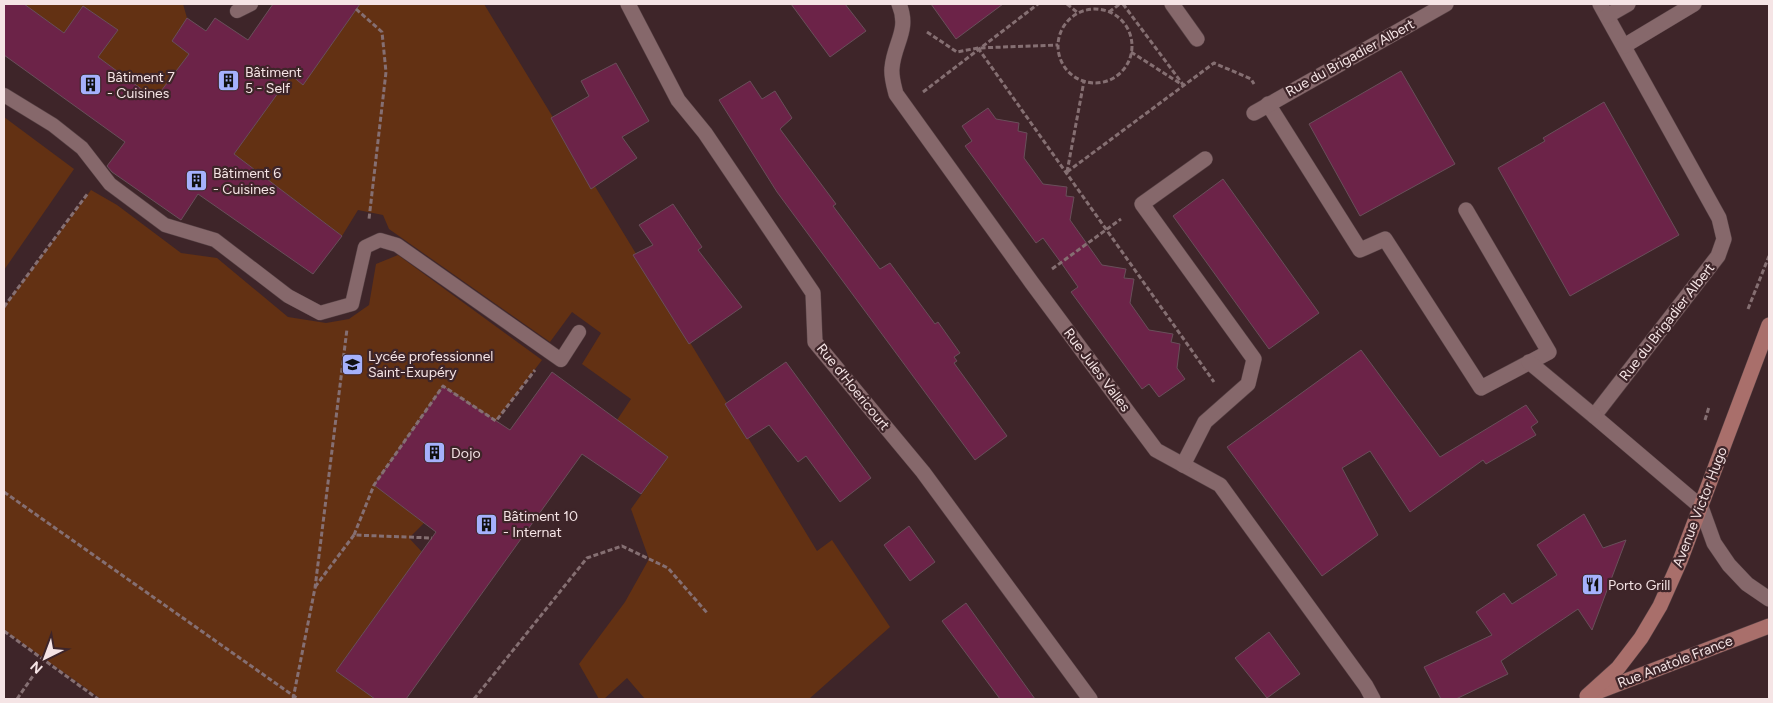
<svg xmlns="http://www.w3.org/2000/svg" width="1773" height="703" font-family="Figtree,sans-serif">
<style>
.green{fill:#633113}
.building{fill:#6c2348;stroke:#694f5a}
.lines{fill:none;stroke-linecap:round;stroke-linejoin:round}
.lane-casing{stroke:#564144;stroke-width:15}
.street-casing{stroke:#564144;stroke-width:16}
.secondary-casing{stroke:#564144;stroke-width:16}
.path{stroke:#856f72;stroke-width:3;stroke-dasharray:5 2.5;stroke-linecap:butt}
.lane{stroke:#86686b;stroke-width:14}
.street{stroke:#86686b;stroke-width:15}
.secondary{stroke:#a96f6b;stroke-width:15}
.labels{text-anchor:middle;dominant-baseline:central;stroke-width:4.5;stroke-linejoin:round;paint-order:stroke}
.street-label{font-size:14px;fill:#f5e4e5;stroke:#3e2529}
.poi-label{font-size:14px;fill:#f5e4e5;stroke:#3e2529;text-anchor:start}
</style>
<rect width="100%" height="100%" fill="#3e2529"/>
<g class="green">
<polygon points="24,4 183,4 187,18 172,41 189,54 155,99 98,57 117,30 83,6 64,33"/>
<polygon points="360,4 484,4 817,551 832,540 890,627 809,699 645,699 627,678 604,699 599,699 579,664 625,602 649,559 631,509 668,457 617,420 631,399 582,364 601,333 572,312 550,342 389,229 383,215 358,210 342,236 234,154 291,75 303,84"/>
<polygon points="4,117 74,169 4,270"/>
<polygon points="91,190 117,205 181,253 217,258 288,317 326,323 349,319 369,305 376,264 398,255 542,360 496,421 443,386 375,484 424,523 409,538 422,552 336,671 375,699 101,699 4,630 4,307"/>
</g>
<g class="building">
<polygon points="4,4 24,4 64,33 83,6 118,30 98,57 155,99 189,54 172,41 187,18 206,31 215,18 248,40 273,4 360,4 303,85 291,75 234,154 342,236 313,274 198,194 181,220 112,172 107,166 125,142 4,55"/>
<polygon points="791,4 845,4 866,31 830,57"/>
<polygon points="931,4 1003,4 956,39"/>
<polygon points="616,63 649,121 622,137 637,158 591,189 551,118 589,96 581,81"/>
<polygon points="1401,71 1455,164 1360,216 1309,124"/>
<polygon points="750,81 762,99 775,91 792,118 780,129 836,204 833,206 880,269 890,263 935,324 938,322 960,353 954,357 957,361 954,363 1007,436 975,460 777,192 719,100"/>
<polygon points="1604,102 1679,235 1570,296 1498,168 1545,141 1543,138"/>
<polygon points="988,108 996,119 1019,123 1018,131 1027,133 1024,158 1043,184 1067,187 1066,196 1074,197 1070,220 1102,265 1126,269 1124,278 1134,279 1130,303 1149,330 1173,334 1171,342 1180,344 1177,368 1185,379 1159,397 1149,384 1142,389 1071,292 1078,287 1062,264 1043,238 1036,243 965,146 972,141 962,126"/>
<polygon points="1223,179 1319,313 1269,349 1173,216"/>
<polygon points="673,204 702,247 698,250 742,307 689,344 633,255 653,245 639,225"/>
<polygon points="1361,350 1440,457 1526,405 1538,422 1531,427 1536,435 1486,464 1483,460 1410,512 1370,451 1342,468 1378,535 1322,576 1227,447"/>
<polygon points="786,362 871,478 840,502 806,456 798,462 769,425 747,439 725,404"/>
<polygon points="552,372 668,457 641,494 582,454 406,699 375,699 336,671 436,532 374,485 443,386 510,430"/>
<polygon points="1584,514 1603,548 1626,540 1592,630 1578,609 1501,661 1508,674 1456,699 1441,699 1424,667 1492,635 1476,612 1504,593 1512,604 1557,575 1537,545"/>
<polygon points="909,526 935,562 910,581 884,545"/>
<polygon points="966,603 1035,699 1000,699 942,621"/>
<polygon points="1269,632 1300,674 1267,698 1235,658"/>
</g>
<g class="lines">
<defs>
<g id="lane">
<polyline points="237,11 251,4"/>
<polyline points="4,95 53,125 82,148 110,184 165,225 215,240 288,296 320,313 352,304 365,247 380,240 397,245 561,360 579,332"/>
</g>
<g id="street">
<polyline points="628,4 678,100 705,133 813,293 815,342 923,472 1090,699"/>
<path d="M899 4C910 30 894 43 892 68 891 77 894 86 896 94L1032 283 1156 450 1220 485 1366 686 1373 699"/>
<polyline points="1172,4 1197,39"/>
<polyline points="1600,4 1719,218 1724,239 1718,256 1594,416 1701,507 1714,543 1729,565 1747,584 1769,599"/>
<polyline points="1607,16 1628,4"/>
<polyline points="1624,46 1694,4"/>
<polyline points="1268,104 1360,250 1385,239 1481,388 1549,352 1466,210"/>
<polyline points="1254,113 1446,4"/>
<polyline points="1529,362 1594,416"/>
<polyline points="1183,465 1205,422 1248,384 1254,359 1142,204 1205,159"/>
</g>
<g id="secondary">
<polyline points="1597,692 1769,626"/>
<polyline points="1587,696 1618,668 1641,638 1660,606 1680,561 1769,325"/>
</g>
</defs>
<use href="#lane" class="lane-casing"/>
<use href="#street" class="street-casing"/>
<use href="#secondary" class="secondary-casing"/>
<g class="path">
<polyline points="1067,4 1078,13"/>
<polyline points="1123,4 1184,86"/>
<polyline points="356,9 382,32 386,72 369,219"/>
<circle cx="1095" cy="46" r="37"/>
<polyline points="1109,12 1120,4"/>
<polyline points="927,32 957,52 978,48 1058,45"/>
<polyline points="978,48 1214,382"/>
<polyline points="1131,52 1181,84"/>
<polyline points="923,92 1038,4"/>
<polyline points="1067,172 1214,63 1251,79 1254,84"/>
<polyline points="1067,172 1084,81"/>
<polyline points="1052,269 1121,219"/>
<polyline points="4,307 88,193"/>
<polyline points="1748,309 1769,256"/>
<polyline points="1705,420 1709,407"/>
<polyline points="4,492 298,699"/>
<polyline points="354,535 374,485 443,386 496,421 535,370"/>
<polyline points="315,587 354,535 432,538"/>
<polyline points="4,631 98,699"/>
<polyline points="17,699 44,660"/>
<polyline points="293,699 315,588 347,329"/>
<polyline points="474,699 587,558 622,546 668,568 708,614"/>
</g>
<use href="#lane" class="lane"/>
<use href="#street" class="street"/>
<use href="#secondary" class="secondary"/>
</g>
<defs>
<symbol id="building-square" viewBox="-11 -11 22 22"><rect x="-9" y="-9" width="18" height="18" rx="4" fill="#a5b1fc" stroke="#3e2529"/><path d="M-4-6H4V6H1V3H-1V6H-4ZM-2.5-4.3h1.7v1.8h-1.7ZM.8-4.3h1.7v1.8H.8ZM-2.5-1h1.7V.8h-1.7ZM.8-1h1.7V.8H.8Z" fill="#111"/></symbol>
<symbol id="school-square" viewBox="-11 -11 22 22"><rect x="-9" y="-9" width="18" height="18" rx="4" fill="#a5b1fc" stroke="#3e2529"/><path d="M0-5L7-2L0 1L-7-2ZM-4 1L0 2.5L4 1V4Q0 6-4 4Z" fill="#111"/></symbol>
<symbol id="restaurant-square" viewBox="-11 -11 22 22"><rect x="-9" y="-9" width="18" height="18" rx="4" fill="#a5b1fc" stroke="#3e2529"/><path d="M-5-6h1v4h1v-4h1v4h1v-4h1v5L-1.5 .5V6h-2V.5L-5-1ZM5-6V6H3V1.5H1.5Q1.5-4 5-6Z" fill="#111"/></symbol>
</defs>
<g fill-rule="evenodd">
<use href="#building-square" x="216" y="68" width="25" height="25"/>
<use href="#building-square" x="78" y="72" width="25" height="25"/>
<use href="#building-square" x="184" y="168" width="25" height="25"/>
<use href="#school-square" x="340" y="352" width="25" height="25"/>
<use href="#building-square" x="422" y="440" width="25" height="25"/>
<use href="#building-square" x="474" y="512" width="25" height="25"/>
<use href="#restaurant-square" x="1580" y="572" width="25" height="25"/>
</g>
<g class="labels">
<g class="street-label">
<text transform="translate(1350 58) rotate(-29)">Rue du Brigadier Albert</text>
<text transform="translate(1667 322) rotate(-52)">Rue du Brigadier Albert</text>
<text transform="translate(1097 370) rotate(53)">Rue Jules Valles</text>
<text transform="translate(853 387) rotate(51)">Rue d'Hoericourt</text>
<text transform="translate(1700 507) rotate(-69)">Avenue Victor Hugo</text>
<text transform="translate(1675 662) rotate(-21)">Rue Anatole France</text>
</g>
<g class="poi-label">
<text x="245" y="72">Bâtiment<tspan x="245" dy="16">5 - Self</tspan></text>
<text x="107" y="77">Bâtiment 7<tspan x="107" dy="16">- Cuisines</tspan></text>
<text x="213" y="173">Bâtiment 6<tspan x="213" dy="16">- Cuisines</tspan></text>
<text x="368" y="356">Lycée professionnel<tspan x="368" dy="16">Saint-Exupéry</tspan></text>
<text x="451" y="453">Dojo</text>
<text x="503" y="516">Bâtiment 10<tspan x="503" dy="16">- Internat</tspan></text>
<text x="1608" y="585">Porto Grill</text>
</g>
</g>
<rect width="1773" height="703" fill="none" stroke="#f5e4e5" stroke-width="10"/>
<g transform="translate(45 658) rotate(222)" stroke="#3e2529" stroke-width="4" paint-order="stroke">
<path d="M0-4L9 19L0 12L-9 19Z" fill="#f5e4e5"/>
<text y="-8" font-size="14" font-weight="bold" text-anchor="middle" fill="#f5e4e5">N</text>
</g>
</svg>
